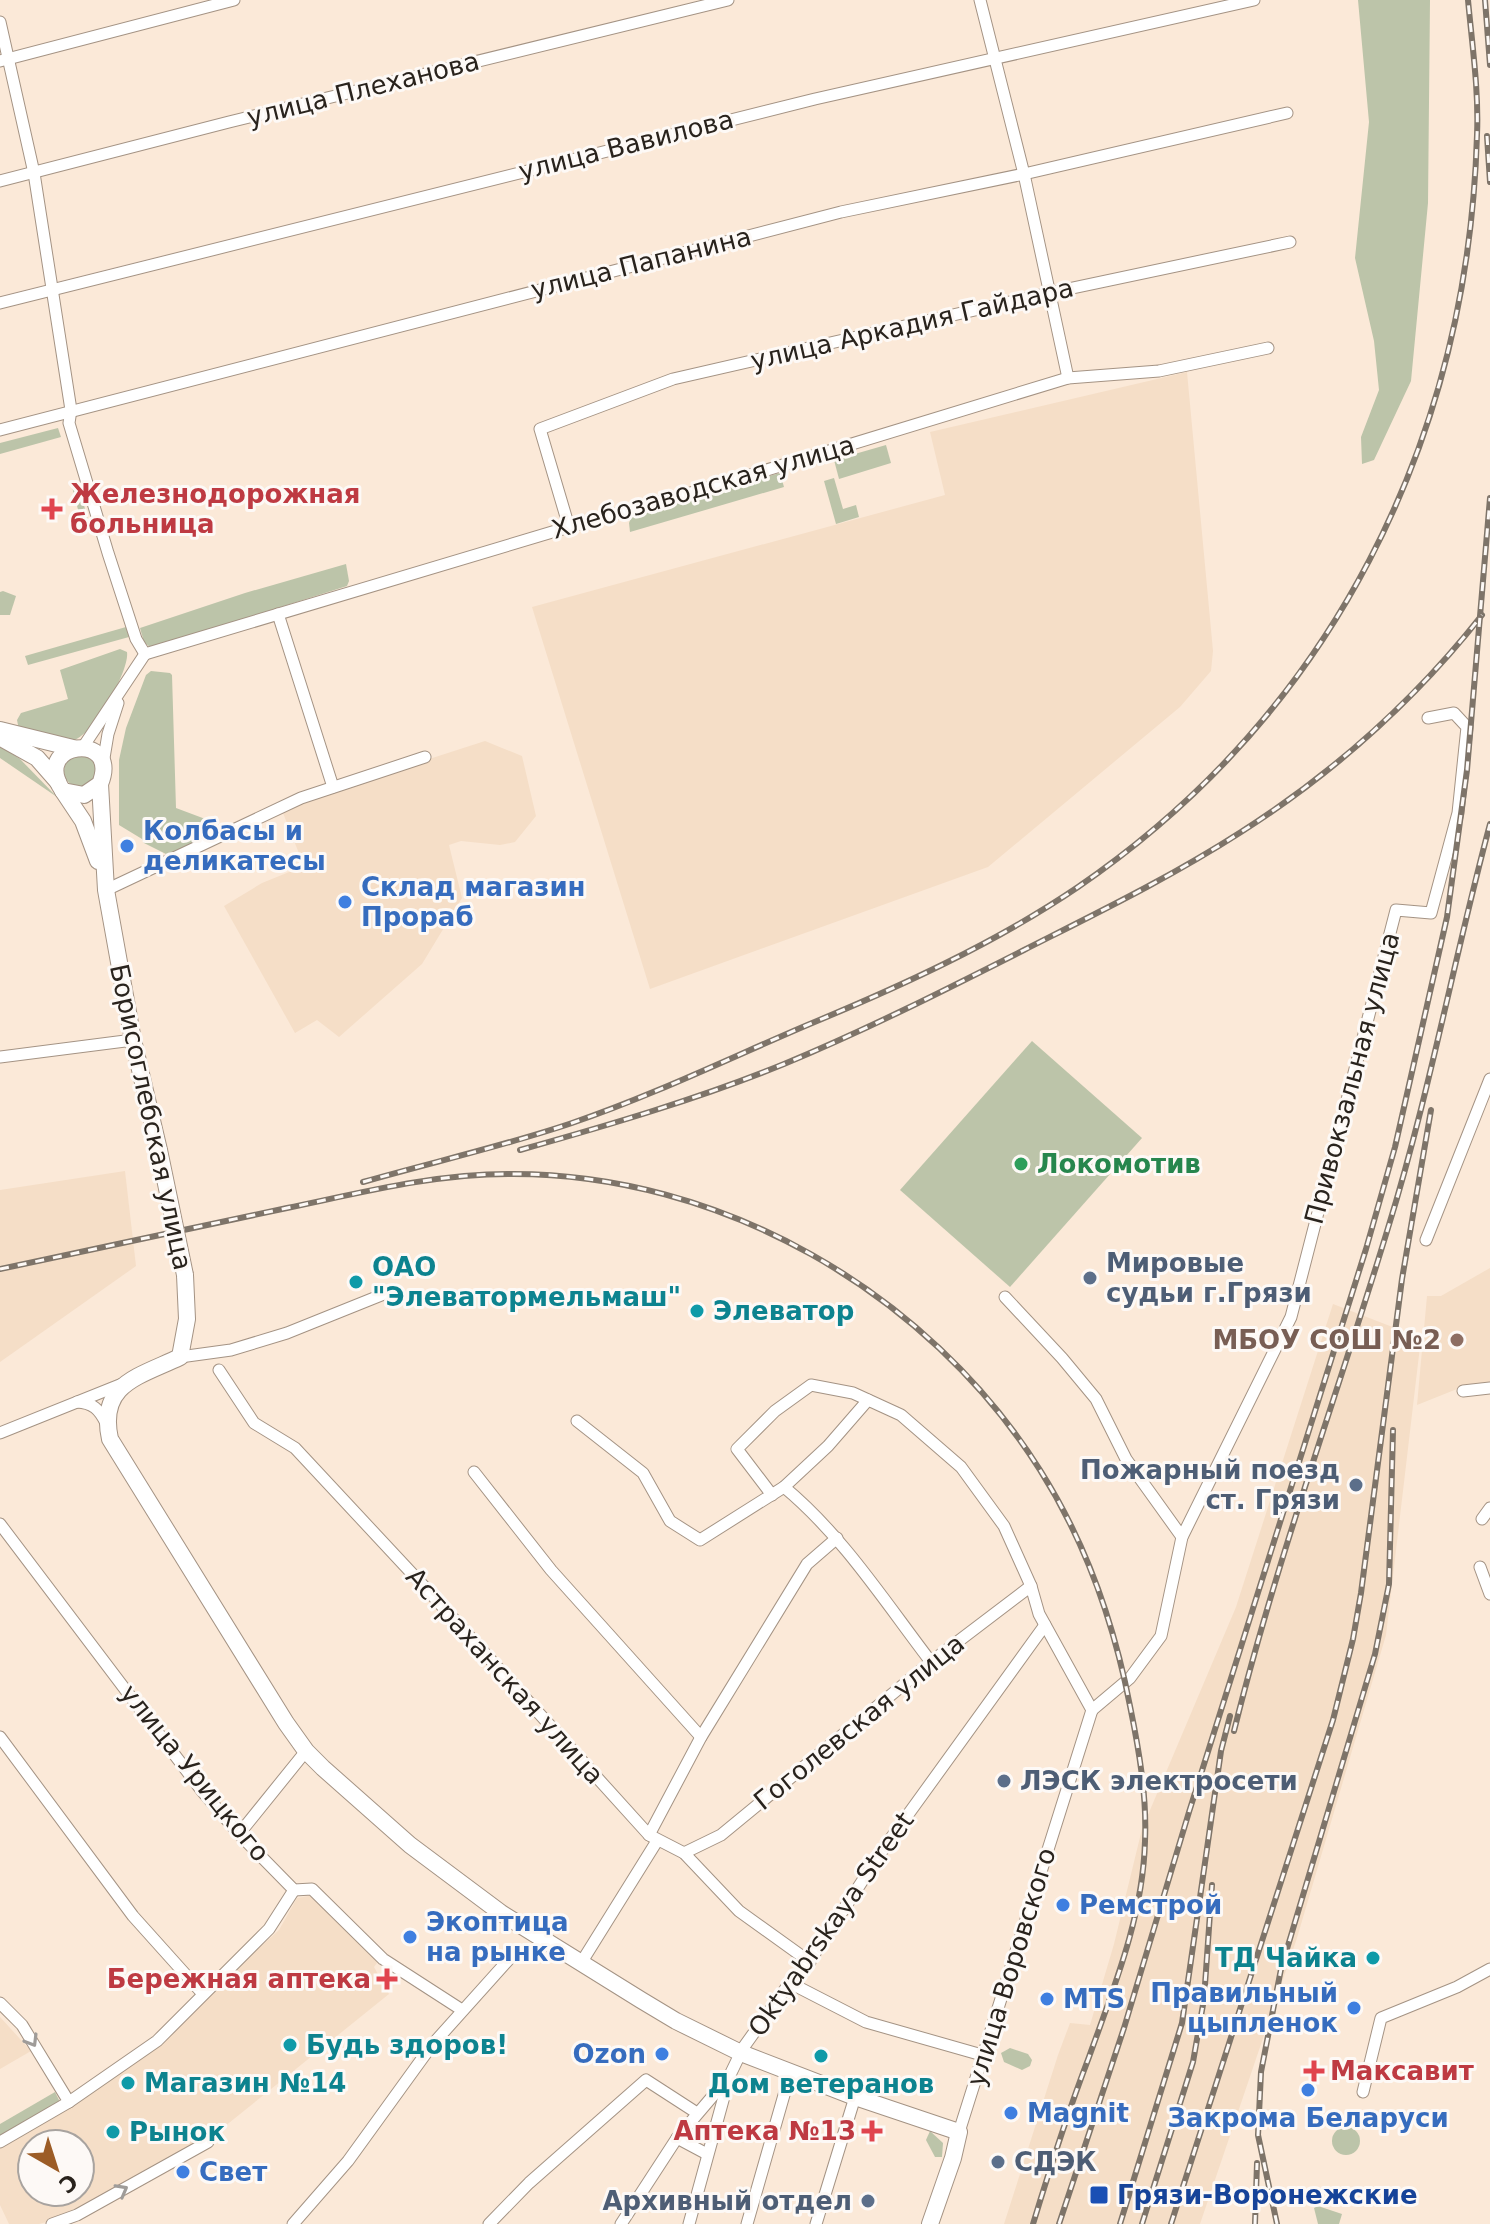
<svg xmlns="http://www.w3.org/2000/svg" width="1490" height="2224" font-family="'DejaVu Sans',sans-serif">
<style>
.built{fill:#f5dec7;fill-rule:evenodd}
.green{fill:#bcc4a9}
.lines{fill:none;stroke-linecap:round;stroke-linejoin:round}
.street-casing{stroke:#a49384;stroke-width:13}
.secondary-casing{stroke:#a49384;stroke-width:18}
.street{stroke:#fff;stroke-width:11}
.secondary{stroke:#fff;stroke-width:16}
.rail-casing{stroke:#7e7469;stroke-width:6}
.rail{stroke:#fdf9f6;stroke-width:3;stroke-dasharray:9;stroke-linecap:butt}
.secondary-bridge-casing{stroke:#a49384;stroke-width:18;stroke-linecap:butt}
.secondary-bridge{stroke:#fff;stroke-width:16}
.oneway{stroke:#9f9c99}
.health-dot{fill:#e0444e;stroke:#fdf9f6;stroke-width:3}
.shop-dot{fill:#3f7fe0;stroke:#fdf9f6;stroke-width:3}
.leisure-dot{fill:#2e9e5b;stroke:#fdf9f6;stroke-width:3}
.service-dot{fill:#5c6f8a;stroke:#fdf9f6;stroke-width:3}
.culture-dot{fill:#0f9aa8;stroke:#fdf9f6;stroke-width:3}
.education-dot{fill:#8d6e63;stroke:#fdf9f6;stroke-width:3}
.transit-dot{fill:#1a4fb4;stroke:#fdf9f6;stroke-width:3}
.labels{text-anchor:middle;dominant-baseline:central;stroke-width:6;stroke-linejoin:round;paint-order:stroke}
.street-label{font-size:26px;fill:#29231d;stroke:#fdf9f6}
.health-label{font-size:26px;font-weight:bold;fill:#be3a42;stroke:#fdf9f6;text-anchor:start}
.shop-label{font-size:26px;font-weight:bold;fill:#366cbe;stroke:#fdf9f6;text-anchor:start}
.leisure-label{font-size:26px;font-weight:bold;fill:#27864d;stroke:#fdf9f6;text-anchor:start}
.service-label{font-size:26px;font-weight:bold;fill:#4e5e75;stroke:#fdf9f6;text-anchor:start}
.culture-label{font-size:26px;font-weight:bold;fill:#0d838f;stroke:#fdf9f6;text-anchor:start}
.education-label{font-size:26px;font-weight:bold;fill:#785e54;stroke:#fdf9f6;text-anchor:end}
.transit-label{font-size:26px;font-weight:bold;fill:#164399;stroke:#fdf9f6;text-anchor:start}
</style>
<rect width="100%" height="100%" fill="#fbe9d8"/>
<g class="built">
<polygon points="1187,372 1213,651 1211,671 1180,707 988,867 650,989 532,607 945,495 930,432"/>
<polygon points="485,741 522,756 536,816 515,842 500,845 461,841 449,845 462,898 422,964 339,1037 317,1020 295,1033 224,906 262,883 304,866 283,813 327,792"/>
<polygon points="125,1171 136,1266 0,1362 0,1190"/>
<polygon points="1490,1268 1490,1384 1462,1387 1417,1405 1427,1296 1441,1296"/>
<polygon points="1333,1304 1421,1338 1386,1635 1297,1938 1200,2224 1004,2224 1058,2055 1070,2023 1090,2025 1114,1944 1142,1829 1236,1607"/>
<path d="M314 1895 343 1921 377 1963 374 1967 389 1994 209 2139 79 2213 39 2224H9L0 2205V2144L70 2105 162 2044 207 1995 279 1930 297 1898ZM32 2144H80V2192H32Z"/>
<polygon points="0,2017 31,2051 0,2069"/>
</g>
<g class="green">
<polygon points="1358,0 1430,0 1428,203 1411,381 1374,460 1362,464 1361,437 1379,390 1374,341 1355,258 1369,122"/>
<polygon points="58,428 61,437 0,454 0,443"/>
<polygon points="886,445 891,463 839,479 834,460"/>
<polygon points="780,473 784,487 630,532 629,523 632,515"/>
<polygon points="834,478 843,509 856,505 859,517 836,524 824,481"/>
<polygon points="78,483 88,520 80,517 72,487"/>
<polygon points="346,564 349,581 347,586 151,648 144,642 140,628 245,593"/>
<polygon points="3,591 16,596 10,615 0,615 0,592"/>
<polygon points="126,627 129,637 28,665 25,656"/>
<path d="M120 649 127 652C130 671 92 736 74 740 58 743 34 733 19 730L17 720 21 713 68 699 60 670Z"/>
<polygon points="151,671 170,673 172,675 176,808 208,820 212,826 210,833 174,853 166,854 144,843 142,839 119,825 119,760 126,728 146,675"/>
<polygon points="0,746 20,759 57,797 0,758"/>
<circle cx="80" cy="771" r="16"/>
<polygon points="1032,1041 1142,1138 1010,1287 900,1190"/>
<polygon points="1010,2048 1028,2054 1032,2060 1030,2066 1022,2070 1004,2062 1001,2053"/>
<polygon points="55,2092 60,2102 0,2136 0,2124"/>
<circle cx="1346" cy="2141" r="14"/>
<polygon points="930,2131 943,2143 942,2157 935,2157 926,2140"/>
<polygon points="1318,2206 1342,2214 1339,2224 1318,2224 1314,2208"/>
</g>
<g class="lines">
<defs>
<g id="street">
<polyline points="980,0 1024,174 1068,378"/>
<polyline points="0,22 34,173 71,410 69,423 108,553 136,639 145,654"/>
<polyline points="0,61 234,0"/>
<polyline points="0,181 229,122 728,0"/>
<polyline points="0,303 815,99 1254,0"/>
<polyline points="0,430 841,212 1024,174 1287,113"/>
<polyline points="569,527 540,429 673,379 1049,293 1290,242"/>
<polyline points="278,614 333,787"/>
<polyline points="145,654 569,527 701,490 1068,378 1159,371 1268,348"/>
<polyline points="83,747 145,654"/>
<polyline points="103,764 108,734 118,703"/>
<polyline points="106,890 301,798 425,757"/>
<polyline points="0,1057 133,1040"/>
<polyline points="1426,1240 1490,1079"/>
<polyline points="1005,1297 1062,1358 1096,1399 1126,1459 1182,1537"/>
<polyline points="180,1357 231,1350 287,1333 394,1290"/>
<polyline points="219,1370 254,1423 295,1448 432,1595 649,1835 684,1853 739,1911 810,1962"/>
<polyline points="1463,1391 1490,1388"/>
<path d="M77 1402C93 1403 99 1409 106 1423"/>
<polyline points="577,1421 643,1473 670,1521 700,1540 784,1487 828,1446 868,1400"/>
<polyline points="0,1433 122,1384"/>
<polyline points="474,1472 551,1570 701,1737"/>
<path d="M784 1487C843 1536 885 1602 931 1662"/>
<polyline points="772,1495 737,1449 775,1411 811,1385 853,1393 901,1415 961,1467 1004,1526 1031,1586 1039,1614 1092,1710"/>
<polyline points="1482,1519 1490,1508"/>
<polyline points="0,1524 202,1791 239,1834 294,1890 312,1889 383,1959 462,2010"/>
<polyline points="1480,1567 1490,1594"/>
<polyline points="1092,1710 1130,1678 1161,1636 1182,1537 1291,1317 1396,910 1431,913 1458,813 1467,727 1454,713 1428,718"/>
<polyline points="0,1737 133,1916 203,1994"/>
<polyline points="239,1834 306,1751"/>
<polyline points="649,1835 701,1737 807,1564 837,1538"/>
<polyline points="684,1853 721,1835 931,1662 1031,1586"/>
<polyline points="581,1963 657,1841"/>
<polyline points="794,1985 866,2022 982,2055"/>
<polyline points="0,2003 22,2025 69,2102"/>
<polyline points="1363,2092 1381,2018 1457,1987 1490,1969"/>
<polyline points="959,2132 1092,1710"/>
<polyline points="677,2138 707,2154"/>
<polyline points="0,2142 69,2102 157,2041 269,1929 294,1890"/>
<polyline points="52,2224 77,2215 208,2142"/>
<polyline points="293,2224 348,2161 432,2045 511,1957"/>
<polyline points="489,2224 529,2183 646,2080 697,2113"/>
<polyline points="621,2224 677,2138 729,2077 743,2048 786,1988 794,1985 886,1845 1045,1625"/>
<polyline points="689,2224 728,2082"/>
<polyline points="747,2224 790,2074"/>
<polyline points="816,2224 855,2097"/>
</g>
<g id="secondary">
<polyline points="0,730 73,748"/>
<polyline points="1,738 37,758 58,782"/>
<path d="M100 784 84 795 63 791C29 741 122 730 100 784L106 890 133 1040 159 1150"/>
<polyline points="63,791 83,821 98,861"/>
<path d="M185 1275 187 1319 180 1357C138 1377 98 1384 110 1439L286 1723 306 1751 323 1768 410 1845 501 1913 641 2000 676 2021 741 2053 855 2097 959 2132 953 2158 930 2224"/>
</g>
</defs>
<use href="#street" class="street-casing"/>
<use href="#secondary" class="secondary-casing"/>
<use href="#street" class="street"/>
<use href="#secondary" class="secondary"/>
<defs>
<g id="rail">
<polyline points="1485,0 1490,65"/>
<polyline points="1487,136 1490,182"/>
<path d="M520 1150C609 1125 698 1099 784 1064 866 1030 945 990 1024 950 1097 913 1171 877 1241 832 1332 774 1415 700 1482 615"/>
<path d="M363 1182C433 1162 504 1146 572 1123 651 1096 728 1059 805 1026 899 987 994 944 1078 887 1332 713 1468 440 1477 135 1479 91 1472 44 1468 0"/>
<path d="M0 1269C96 1249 191 1228 287 1208 360 1193 433 1174 508 1174 720 1172 928 1292 1040 1470 1085 1541 1114 1623 1130 1706 1139 1750 1147 1796 1145 1841 1143 1917 1114 1987 1089 2057 1068 2112 1050 2168 1033 2224"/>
<path d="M1234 1731C1276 1561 1337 1396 1388 1228 1429 1096 1454 958 1490 824"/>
<polyline points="1059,2224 1124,2028 1189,1812 1366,1249 1395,1147 1447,917 1467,770 1490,498"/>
<polyline points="1120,2224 1182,2023 1221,1751 1230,1716"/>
<polyline points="1142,2224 1193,2062 1204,1999 1212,1885"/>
<polyline points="1171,2224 1333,1720 1353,1639 1361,1593 1402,1279 1431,1110"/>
<polyline points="1255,2224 1257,2163"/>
<polyline points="1277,2224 1258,2135 1261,2072 1281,1969 1375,1654 1389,1584 1393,1430"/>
</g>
</defs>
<use href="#rail" class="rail-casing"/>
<use href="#rail" class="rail"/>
<defs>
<polyline id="secondary-bridge" points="159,1150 185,1275"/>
</defs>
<use href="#secondary-bridge" class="secondary-bridge-casing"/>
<use href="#secondary-bridge" class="secondary-bridge"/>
</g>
<defs><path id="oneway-chevron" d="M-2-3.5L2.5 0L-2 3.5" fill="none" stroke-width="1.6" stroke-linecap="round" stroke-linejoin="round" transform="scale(2)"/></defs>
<g class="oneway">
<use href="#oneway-chevron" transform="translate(32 2041) rotate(59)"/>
<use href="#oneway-chevron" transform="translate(122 2190) rotate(-29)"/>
</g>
<g class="health-dot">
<path d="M48 497h8v8h8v8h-8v8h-8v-8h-8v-8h8z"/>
<path d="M383 1967h8v8h8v8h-8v8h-8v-8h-8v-8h8z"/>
<path d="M1310 2059h8v8h8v8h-8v8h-8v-8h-8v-8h8z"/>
<path d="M868 2119h8v8h8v8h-8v8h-8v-8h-8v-8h8z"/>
</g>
<g class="shop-dot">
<circle cx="127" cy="846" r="8"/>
<circle cx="345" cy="902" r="8"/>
<circle cx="1063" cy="1905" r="8"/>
<circle cx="410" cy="1937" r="8"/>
<circle cx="1047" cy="1999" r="8"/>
<circle cx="1354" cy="2008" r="8"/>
<circle cx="662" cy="2054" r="8"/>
<circle cx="1308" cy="2090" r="8"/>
<circle cx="1011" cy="2113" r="8"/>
<circle cx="183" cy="2172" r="8"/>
</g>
<circle class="leisure-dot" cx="1021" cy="1164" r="8"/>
<g class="service-dot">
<circle cx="1090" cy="1278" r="8"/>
<circle cx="1356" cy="1485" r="8"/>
<circle cx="1004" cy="1781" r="8"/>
<circle cx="998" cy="2162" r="8"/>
<circle cx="868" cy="2201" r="8"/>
</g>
<g class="culture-dot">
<circle cx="356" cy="1282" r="8"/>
<circle cx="697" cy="1311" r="8"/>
<circle cx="1373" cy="1958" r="8"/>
<circle cx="290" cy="2045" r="8"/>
<circle cx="821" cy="2056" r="8"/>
<circle cx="128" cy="2083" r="8"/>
<circle cx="113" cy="2132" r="8"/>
</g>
<circle class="education-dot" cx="1457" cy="1340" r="8"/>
<rect class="transit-dot" x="1089" y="2185" width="20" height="20" rx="4"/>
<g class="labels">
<g class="street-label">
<text transform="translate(363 89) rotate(-14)">улица Плеханова</text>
<text transform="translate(626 145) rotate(-14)">улица Вавилова</text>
<text transform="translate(641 263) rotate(-14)">улица Папанина</text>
<text transform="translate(912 324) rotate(-13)">улица Аркадия Гайдара</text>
<text transform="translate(703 487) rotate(-16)">Хлебозаводская улица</text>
<text transform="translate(1352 1078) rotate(-75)">Привокзальная улица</text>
<text transform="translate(151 1117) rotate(78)">Борисоглебская улица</text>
<text transform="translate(505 1676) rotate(48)">Астраханская улица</text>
<text transform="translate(859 1722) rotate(-39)">Гоголевская улица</text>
<text transform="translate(195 1773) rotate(51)">улица Урицкого</text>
<text transform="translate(831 1924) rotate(-55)">Oktyabrskaya Street</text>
<text transform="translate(1011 1967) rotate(-73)">улица Воровского</text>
</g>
<g class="health-label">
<text x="70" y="494">Железнодорожная<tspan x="70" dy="30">больница</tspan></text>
<text x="371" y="1979" text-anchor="end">Бережная аптека</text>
<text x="1330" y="2071">Максавит</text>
<text x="856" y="2131" text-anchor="end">Аптека №13</text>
</g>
<g class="shop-label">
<text x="143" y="831">Колбасы и<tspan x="143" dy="30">деликатесы</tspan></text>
<text x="361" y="887">Склад магазин<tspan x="361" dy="30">Прораб</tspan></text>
<text x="1079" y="1905">Ремстрой</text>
<text x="426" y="1922">Экоптица<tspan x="426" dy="30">на рынке</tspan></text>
<text x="1338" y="1993" text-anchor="end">Правильный<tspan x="1338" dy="30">цыпленок</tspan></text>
<text x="1063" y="1999">MTS</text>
<text x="646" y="2054" text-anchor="end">Ozon</text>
<text x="1027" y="2113">Magnit</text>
<text x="1308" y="2118" text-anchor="middle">Закрома Беларуси</text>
<text x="199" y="2172">Свет</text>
</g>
<g class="leisure-label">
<text x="1037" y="1164">Локомотив</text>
</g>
<g class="service-label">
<text x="1106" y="1263">Мировые<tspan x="1106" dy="30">судьи г.Грязи</tspan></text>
<text x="1340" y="1470" text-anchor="end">Пожарный поезд<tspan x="1340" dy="30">ст. Грязи</tspan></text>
<text x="1020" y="1781">ЛЭСК электросети</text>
<text x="1014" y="2162">СДЭК</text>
<text x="852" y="2201" text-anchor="end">Архивный отдел</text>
</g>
<g class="culture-label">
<text x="372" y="1267">ОАО<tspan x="372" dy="30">"Элеватормельмаш"</tspan></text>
<text x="713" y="1311">Элеватор</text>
<text x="1357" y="1958" text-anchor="end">ТД Чайка</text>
<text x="306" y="2045">Будь здоров!</text>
<text x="144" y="2083">Магазин №14</text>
<text x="821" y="2084" text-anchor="middle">Дом ветеранов</text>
<text x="129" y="2132">Рынок</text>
</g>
<g class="education-label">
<text x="1441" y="1340">МБОУ СОШ №2</text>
</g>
<g class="transit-label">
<text x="1117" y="2195">Грязи-Воронежские</text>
</g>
</g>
<g transform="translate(56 2168) rotate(141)"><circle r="38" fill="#fdf9f6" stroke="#a8a39f" stroke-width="2"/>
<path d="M0-6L14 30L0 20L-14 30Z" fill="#9c5c26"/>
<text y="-12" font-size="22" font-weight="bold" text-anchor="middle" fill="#29231d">С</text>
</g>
</svg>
